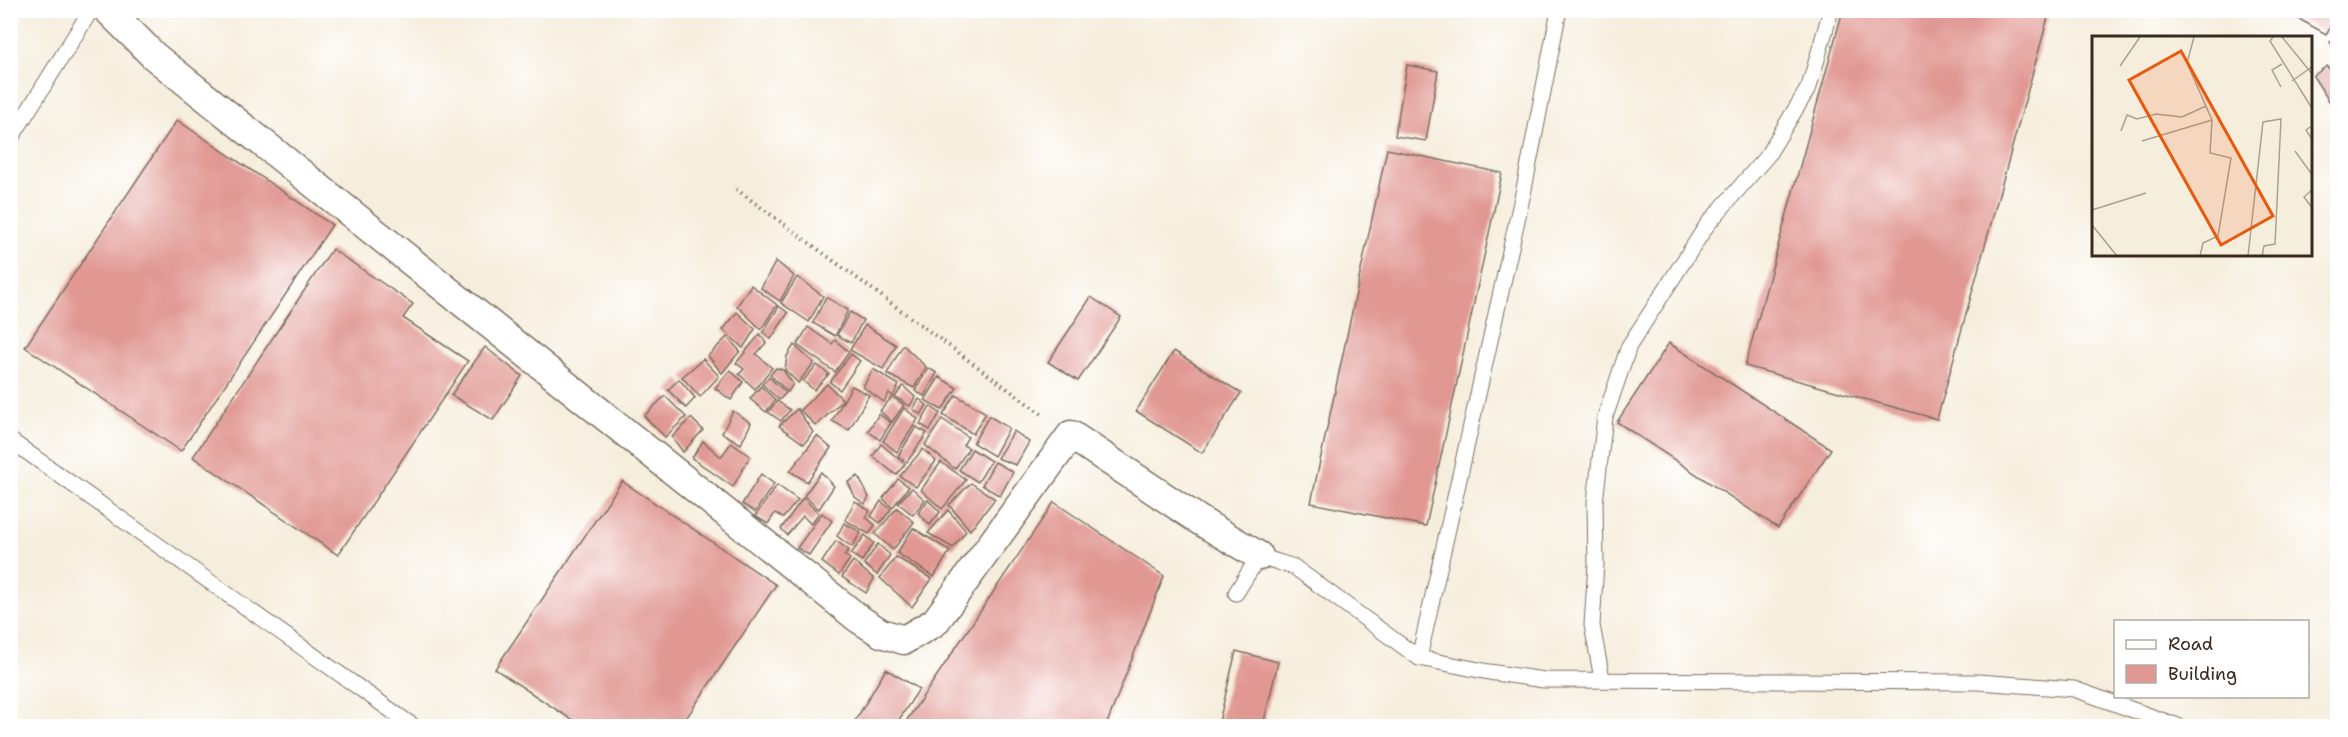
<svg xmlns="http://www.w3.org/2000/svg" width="2348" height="737" font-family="'Shantell Sans',sans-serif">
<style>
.building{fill:#e19893}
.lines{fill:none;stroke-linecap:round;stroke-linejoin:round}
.lane-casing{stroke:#7c6f61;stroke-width:17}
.street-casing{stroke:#7c6f61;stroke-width:31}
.path{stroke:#7c6f61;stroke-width:4;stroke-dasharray:1.5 4.5;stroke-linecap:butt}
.lane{stroke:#fff;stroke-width:15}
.street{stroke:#fff;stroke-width:28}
.inset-road{fill:none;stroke:#aba091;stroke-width:1.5}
.view{fill:#e8590c;fill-opacity:0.15;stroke:#e8590c;stroke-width:3}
.inset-edge{fill:none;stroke:#3b2a1e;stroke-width:3}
</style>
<rect width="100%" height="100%" fill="#fff"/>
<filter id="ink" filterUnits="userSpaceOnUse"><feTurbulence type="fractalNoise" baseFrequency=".0167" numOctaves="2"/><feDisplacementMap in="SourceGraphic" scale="12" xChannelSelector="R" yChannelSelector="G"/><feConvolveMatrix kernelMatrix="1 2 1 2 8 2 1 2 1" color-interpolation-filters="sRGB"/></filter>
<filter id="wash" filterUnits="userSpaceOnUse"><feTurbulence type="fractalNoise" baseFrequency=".008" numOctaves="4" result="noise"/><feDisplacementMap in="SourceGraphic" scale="24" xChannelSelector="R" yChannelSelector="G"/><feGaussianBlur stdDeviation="1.35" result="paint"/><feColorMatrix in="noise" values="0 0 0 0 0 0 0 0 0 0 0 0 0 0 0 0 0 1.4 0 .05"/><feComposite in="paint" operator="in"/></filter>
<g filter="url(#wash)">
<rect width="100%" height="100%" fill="#f6eedd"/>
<g id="blocks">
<g class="building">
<polygon points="1843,10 2050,10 1937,419 1745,366"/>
<polygon points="2291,10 2333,10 2338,15 2326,34 2290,14"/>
<polygon points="2338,37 2338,54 2330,42"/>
<polygon points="1407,65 1438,71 1426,141 1395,136"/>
<polygon points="2327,66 2338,82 2338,104 2333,107 2313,76"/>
<polygon points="177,120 332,225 181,451 25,347"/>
<polygon points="1387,149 1502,173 1426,526 1311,503"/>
<polygon points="332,249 413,304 403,318 468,361 338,555 193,457"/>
<polygon points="776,261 794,276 780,301 761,288"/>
<polygon points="797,277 823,296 809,322 781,303"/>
<polygon points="751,285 777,305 761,329 737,306"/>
<polygon points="826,297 848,310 835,336 813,323"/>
<polygon points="1091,297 1121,317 1078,381 1048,362"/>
<polygon points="779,306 788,313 771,339 763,332"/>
<polygon points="737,312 755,329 743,348 723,330"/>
<polygon points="850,312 863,320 851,343 837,335"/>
<polygon points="865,325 896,345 883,369 850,350"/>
<polygon points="808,327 832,344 835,340 849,352 835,372 797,345"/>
<polygon points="760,334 766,343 756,354 772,368 755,389 739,374 744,369 736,363"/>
<polygon points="727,337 740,351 722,373 708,356"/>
<polygon points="1669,343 1831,449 1778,528 1617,422"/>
<polygon points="794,345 814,363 798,383 785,370 787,356"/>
<polygon points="903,345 926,367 914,388 887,374"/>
<polygon points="485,347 522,376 493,420 451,395"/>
<polygon points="1174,351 1241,393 1202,453 1136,411"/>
<polygon points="851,354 860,361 840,390 830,382"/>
<polygon points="703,359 719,376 700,397 682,377"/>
<polygon points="817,365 829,374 814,390 803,381"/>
<polygon points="776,368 783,370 793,384 788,392 770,375"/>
<polygon points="928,368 937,373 924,396 915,391"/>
<polygon points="873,369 899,385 893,396 889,393 884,402 863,387"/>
<polygon points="730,370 743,382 731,400 715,388"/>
<polygon points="769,377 786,393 779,400 762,384"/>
<polygon points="939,377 957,388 942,410 925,400"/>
<polygon points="679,379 695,398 686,408 668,390"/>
<polygon points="827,384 843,400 816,426 800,410"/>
<polygon points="761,386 775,400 766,412 750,399"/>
<polygon points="852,386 869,395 849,430 832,421"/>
<polygon points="903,386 915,397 910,406 895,397"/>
<polygon points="956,395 986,413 973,434 943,415"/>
<polygon points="665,396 686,417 665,437 644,416"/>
<polygon points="892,397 904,405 892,422 880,411"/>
<polygon points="919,399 927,405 921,415 913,409"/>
<polygon points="777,401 790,410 781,421 768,412"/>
<polygon points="930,406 940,413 930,430 920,424"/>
<polygon points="904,408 918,419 897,452 883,441"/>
<polygon points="797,409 813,432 804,444 779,426"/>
<polygon points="733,411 751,423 741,444 722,433"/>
<polygon points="879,414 891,423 880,440 868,431"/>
<polygon points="989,416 1009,428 994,456 973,443"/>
<polygon points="691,418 703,430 683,452 672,437"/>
<polygon points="942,419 968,437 963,445 969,448 955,469 925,445"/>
<polygon points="916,427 927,433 907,462 898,456"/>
<polygon points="1014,431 1029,442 1016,465 997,458"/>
<polygon points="817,436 831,448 807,482 790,471"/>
<polygon points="703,441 721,457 731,443 750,456 733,487 692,458"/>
<polygon points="881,444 905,464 896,475 873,456"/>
<polygon points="923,449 936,461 916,487 900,476"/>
<polygon points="972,449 991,461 978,482 959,470"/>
<polygon points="941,462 966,480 942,509 921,490"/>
<polygon points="995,462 1013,472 1000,496 982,485"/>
<polygon points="821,472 834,486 819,509 804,496"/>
<polygon points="761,474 774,484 755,512 742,504"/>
<polygon points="858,476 869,497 865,504 855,497 848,482"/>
<polygon points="898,479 909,487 892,508 883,498"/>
<polygon points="622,481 776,585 681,726 581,726 495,669"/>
<polygon points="971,483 995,499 970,530 949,505"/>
<polygon points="777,485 798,500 783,518 775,513 768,524 755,516"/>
<polygon points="912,488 925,500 913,515 898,503"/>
<polygon points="803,498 819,513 811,524 803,516 787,535 781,529"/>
<polygon points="928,500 940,512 930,525 918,513"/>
<polygon points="855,501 870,511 866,517 875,525 869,534 845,520"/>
<polygon points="881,501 891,510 880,523 871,516"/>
<polygon points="1054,502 1164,576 1106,726 903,726"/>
<polygon points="897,508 914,522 893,550 875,534"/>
<polygon points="948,510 966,531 953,548 928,533"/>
<polygon points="822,513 832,521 809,555 797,548"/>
<polygon points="844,523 861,532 852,547 837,536"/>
<polygon points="913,528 950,551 934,577 897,553"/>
<polygon points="865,535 874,543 862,561 851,554"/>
<polygon points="836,541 849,550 844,555 850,559 839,575 822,562"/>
<polygon points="878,544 890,555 877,575 864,564"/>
<polygon points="896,557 932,579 912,607 880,578"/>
<polygon points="853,561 874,579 866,593 842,577"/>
<polygon points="1236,651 1278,662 1263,726 1218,726"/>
<polygon points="886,669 919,689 895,726 852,726"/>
</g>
</g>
</g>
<g filter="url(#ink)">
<use href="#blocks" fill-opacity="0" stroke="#7c6f61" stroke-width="1.5"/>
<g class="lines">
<defs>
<g id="lane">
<polyline points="10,140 91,10"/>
<polyline points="10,440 413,726"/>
<polyline points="1236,593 1259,556 1294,567 1419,658 1489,672 1544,680 1978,682 2074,689 2178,726"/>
<polyline points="1419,658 1524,189 1559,10"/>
<polyline points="1602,679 1592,625 1596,564 1595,502 1605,417 1629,346 1707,225 1767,156 1809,87 1831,10"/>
</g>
<polyline id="street" points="108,10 154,56 859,619 881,633 904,640 935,622 1071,435 1202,522 1259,556"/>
</defs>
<use href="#lane" class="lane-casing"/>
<use href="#street" class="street-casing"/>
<polyline class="path" points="736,189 1043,415"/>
<use href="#lane" class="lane"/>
<use href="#street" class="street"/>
</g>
</g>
<g transform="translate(2092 36)">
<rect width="220" height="220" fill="#f6eedd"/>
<path class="inset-road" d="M102 1 95 27 120 84 118 117 139 122 126 200 111 207 108 220M181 1 178 5 221 74M190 1 221 39M28 30 48 1M200 45 221 30M189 51 180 34 190 28M221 89 214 94 221 105M29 95 35 79 45 83 64 78 90 81 114 70M50 105 120 84M203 115 221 140M221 153 212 161 221 173M0 174 54 157M0 189 25 220M156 220 171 86 189 83 183 208 172 210 170 220"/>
<path class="view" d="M89 15 181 180 129 209 37 44Z"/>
<rect width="220" height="220" class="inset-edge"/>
</g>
<rect width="2348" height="737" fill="none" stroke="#fff" stroke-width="36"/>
<rect x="2114" y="620" width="195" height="78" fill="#ffffff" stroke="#b1aaa5" stroke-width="1.5"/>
<rect x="2126" y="640" width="30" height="9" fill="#ffffff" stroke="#b1aaa5" stroke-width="1.5"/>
<text x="2168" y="650" font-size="18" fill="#3b2a1e">Road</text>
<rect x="2126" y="665" width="30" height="18" fill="#e19893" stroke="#b1aaa5" stroke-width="1.5"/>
<text x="2168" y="680" font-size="18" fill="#3b2a1e">Building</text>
</svg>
